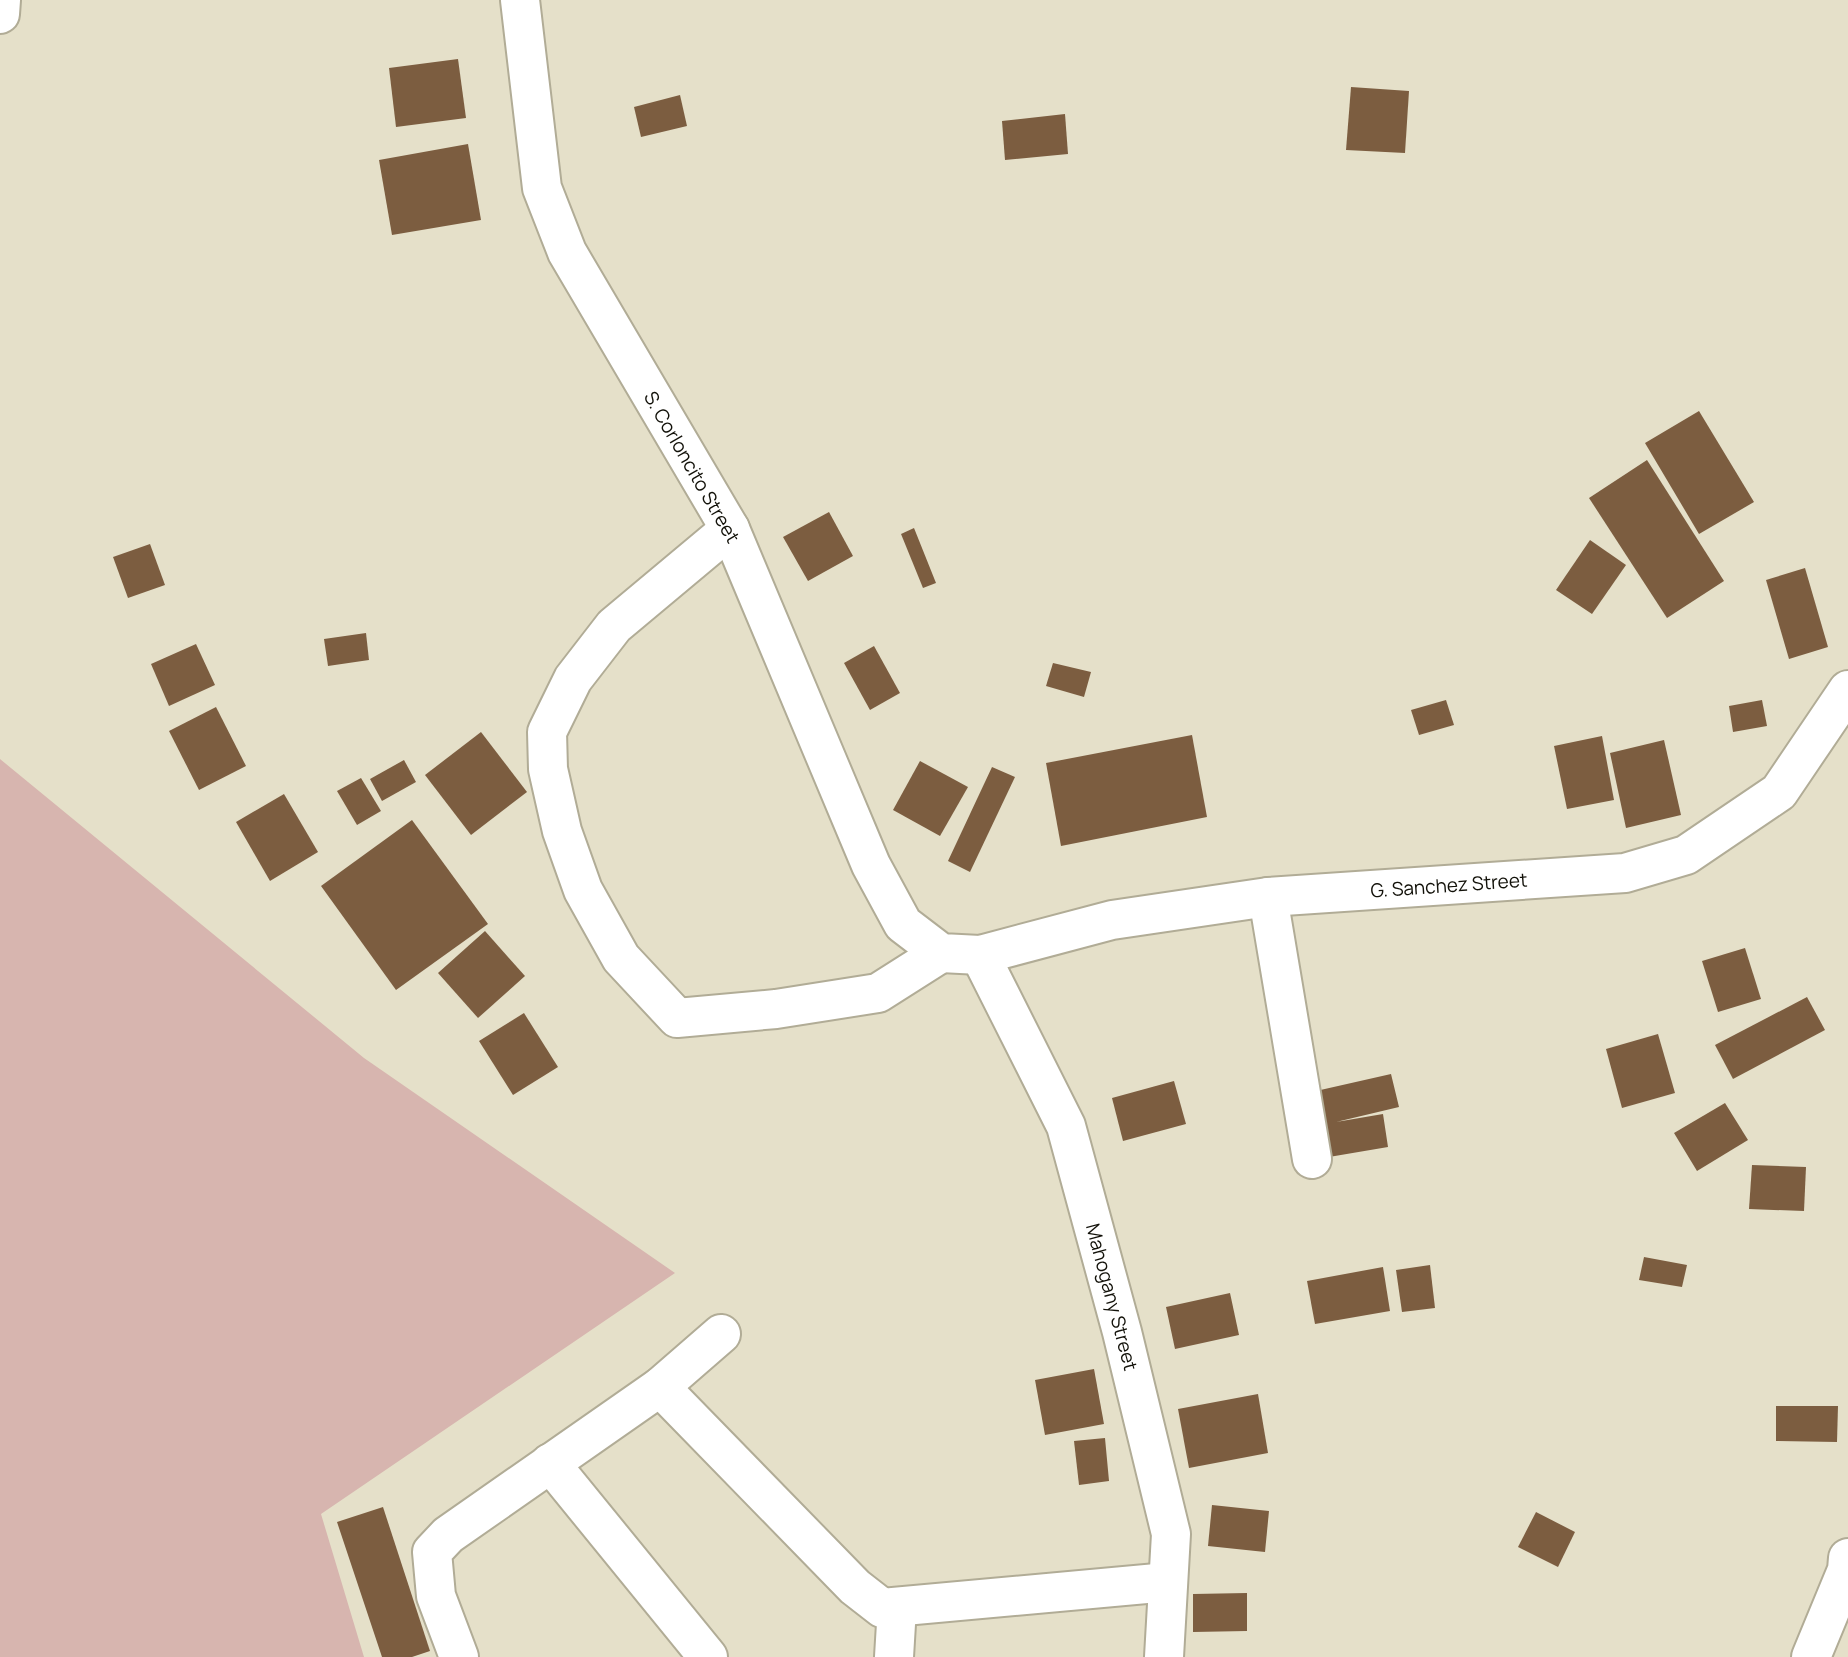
<svg xmlns="http://www.w3.org/2000/svg" width="1848" height="1657" font-family="Manrope,sans-serif">
<style>
.green{fill:#d7b5af}
.building{fill:#7c5d40}
.lines{fill:none;stroke-linecap:round;stroke-linejoin:round}
.minor-casing{stroke:#b1ac96;stroke-width:42}
.minor{stroke:#fff;stroke-width:38}
.labels{text-anchor:middle;dominant-baseline:central;stroke-width:6;stroke-linejoin:round;paint-order:stroke}
.street-label{font-size:19px;fill:#121109;stroke:#fff}
</style>
<rect width="100%" height="100%" fill="#e5e0c9"/>
<polygon class="green" points="0,759 364,1058 675,1273 321,1514 364,1657 0,1657"/>
<g class="building">
<polygon points="458,59 466,118 396,127 389,68"/>
<polygon points="1351,87 1409,91 1405,153 1346,150"/>
<polygon points="680,95 687,126 641,137 634,107"/>
<polygon points="1065,114 1068,154 1005,160 1002,121"/>
<polygon points="468,144 481,220 392,235 379,160"/>
<polygon points="1699,411 1754,502 1699,534 1645,443"/>
<polygon points="1647,460 1724,581 1667,618 1589,498"/>
<polygon points="829,512 853,556 808,581 783,537"/>
<polygon points="914,528 936,583 923,588 901,534"/>
<polygon points="1590,540 1626,565 1592,614 1556,590"/>
<polygon points="150,544 165,585 128,598 113,557"/>
<polygon points="1805,568 1828,647 1789,659 1766,580"/>
<polygon points="366,633 369,660 328,666 324,639"/>
<polygon points="196,644 215,685 169,706 151,664"/>
<polygon points="874,646 900,693 870,710 844,663"/>
<polygon points="1053,663 1091,672 1084,697 1046,686"/>
<polygon points="1446,700 1454,725 1419,735 1411,710"/>
<polygon points="1762,700 1767,726 1733,732 1729,706"/>
<polygon points="216,707 246,766 199,790 169,731"/>
<polygon points="481,732 527,792 471,835 425,775"/>
<polygon points="1192,735 1207,817 1061,846 1046,763"/>
<polygon points="1602,736 1614,800 1567,809 1554,746"/>
<polygon points="1664,740 1681,815 1626,828 1610,753"/>
<polygon points="404,760 416,782 382,801 370,779"/>
<polygon points="920,761 968,787 940,836 893,810"/>
<polygon points="992,767 1015,777 970,872 948,861"/>
<polygon points="361,778 381,811 357,825 337,791"/>
<polygon points="284,794 318,852 270,881 236,822"/>
<polygon points="412,820 488,924 396,990 321,886"/>
<polygon points="485,931 525,976 478,1018 438,973"/>
<polygon points="1745,948 1761,999 1718,1012 1702,961"/>
<polygon points="1807,997 1825,1030 1733,1079 1715,1045"/>
<polygon points="524,1013 558,1067 513,1095 479,1041"/>
<polygon points="1658,1034 1675,1093 1622,1108 1606,1049"/>
<polygon points="1391,1074 1399,1107 1336,1122 1383,1114 1388,1147 1329,1157 1316,1091"/>
<polygon points="1174,1081 1186,1124 1123,1141 1112,1098"/>
<polygon points="1725,1103 1748,1140 1697,1171 1674,1133"/>
<polygon points="1752,1165 1806,1167 1804,1211 1749,1209"/>
<polygon points="1644,1257 1687,1265 1682,1287 1639,1280"/>
<polygon points="1430,1265 1435,1308 1402,1312 1396,1270"/>
<polygon points="1383,1267 1390,1311 1315,1324 1307,1281"/>
<polygon points="1230,1293 1239,1335 1175,1349 1166,1307"/>
<polygon points="1094,1369 1104,1424 1045,1435 1035,1380"/>
<polygon points="1258,1394 1268,1453 1189,1468 1178,1409"/>
<polygon points="1776,1406 1838,1406 1837,1442 1776,1441"/>
<polygon points="1105,1438 1109,1481 1079,1485 1074,1441"/>
<polygon points="1212,1505 1269,1511 1265,1552 1208,1546"/>
<polygon points="383,1507 430,1651 412,1657 382,1657 337,1522"/>
<polygon points="1536,1512 1575,1532 1558,1567 1518,1547"/>
<polygon points="1247,1593 1247,1631 1193,1632 1193,1594"/>
</g>
<g class="lines">
<defs>
<g id="minor">
<polyline points="520,0 542,188 567,252 730,529 871,865 903,924 941,953 980,955 1112,920 1268,897 1625,873 1686,855 1779,792 1848,690"/>
<polyline points="0,14 1,0"/>
<polyline points="730,529 614,626 573,679 547,732 548,769 562,831 583,890 621,958 677,1018 776,1009 878,993 941,953"/>
<polyline points="1268,897 1312,1159"/>
<polyline points="980,955 1066,1126 1122,1332 1171,1534 1164,1657"/>
<polyline points="660,1387 855,1587 882,1608 1168,1582"/>
<polyline points="550,1463 708,1657"/>
<polyline points="459,1657 436,1596 432,1552 448,1535 660,1387 721,1334"/>
<polyline points="894,1657 897,1607"/>
<polyline points="1811,1657 1847,1570 1848,1558"/>
</g>
</defs>
<use href="#minor" class="minor-casing"/>
<use href="#minor" class="minor"/>
</g>
<g class="labels">
<g class="street-label">
<text transform="translate(692 467) rotate(60)">S. Corloncito Street</text>
<text transform="translate(1449 885) rotate(-4)">G. Sanchez Street</text>
<text transform="translate(1112 1297) rotate(75)">Mahogany Street</text>
</g>
</g>
</svg>
